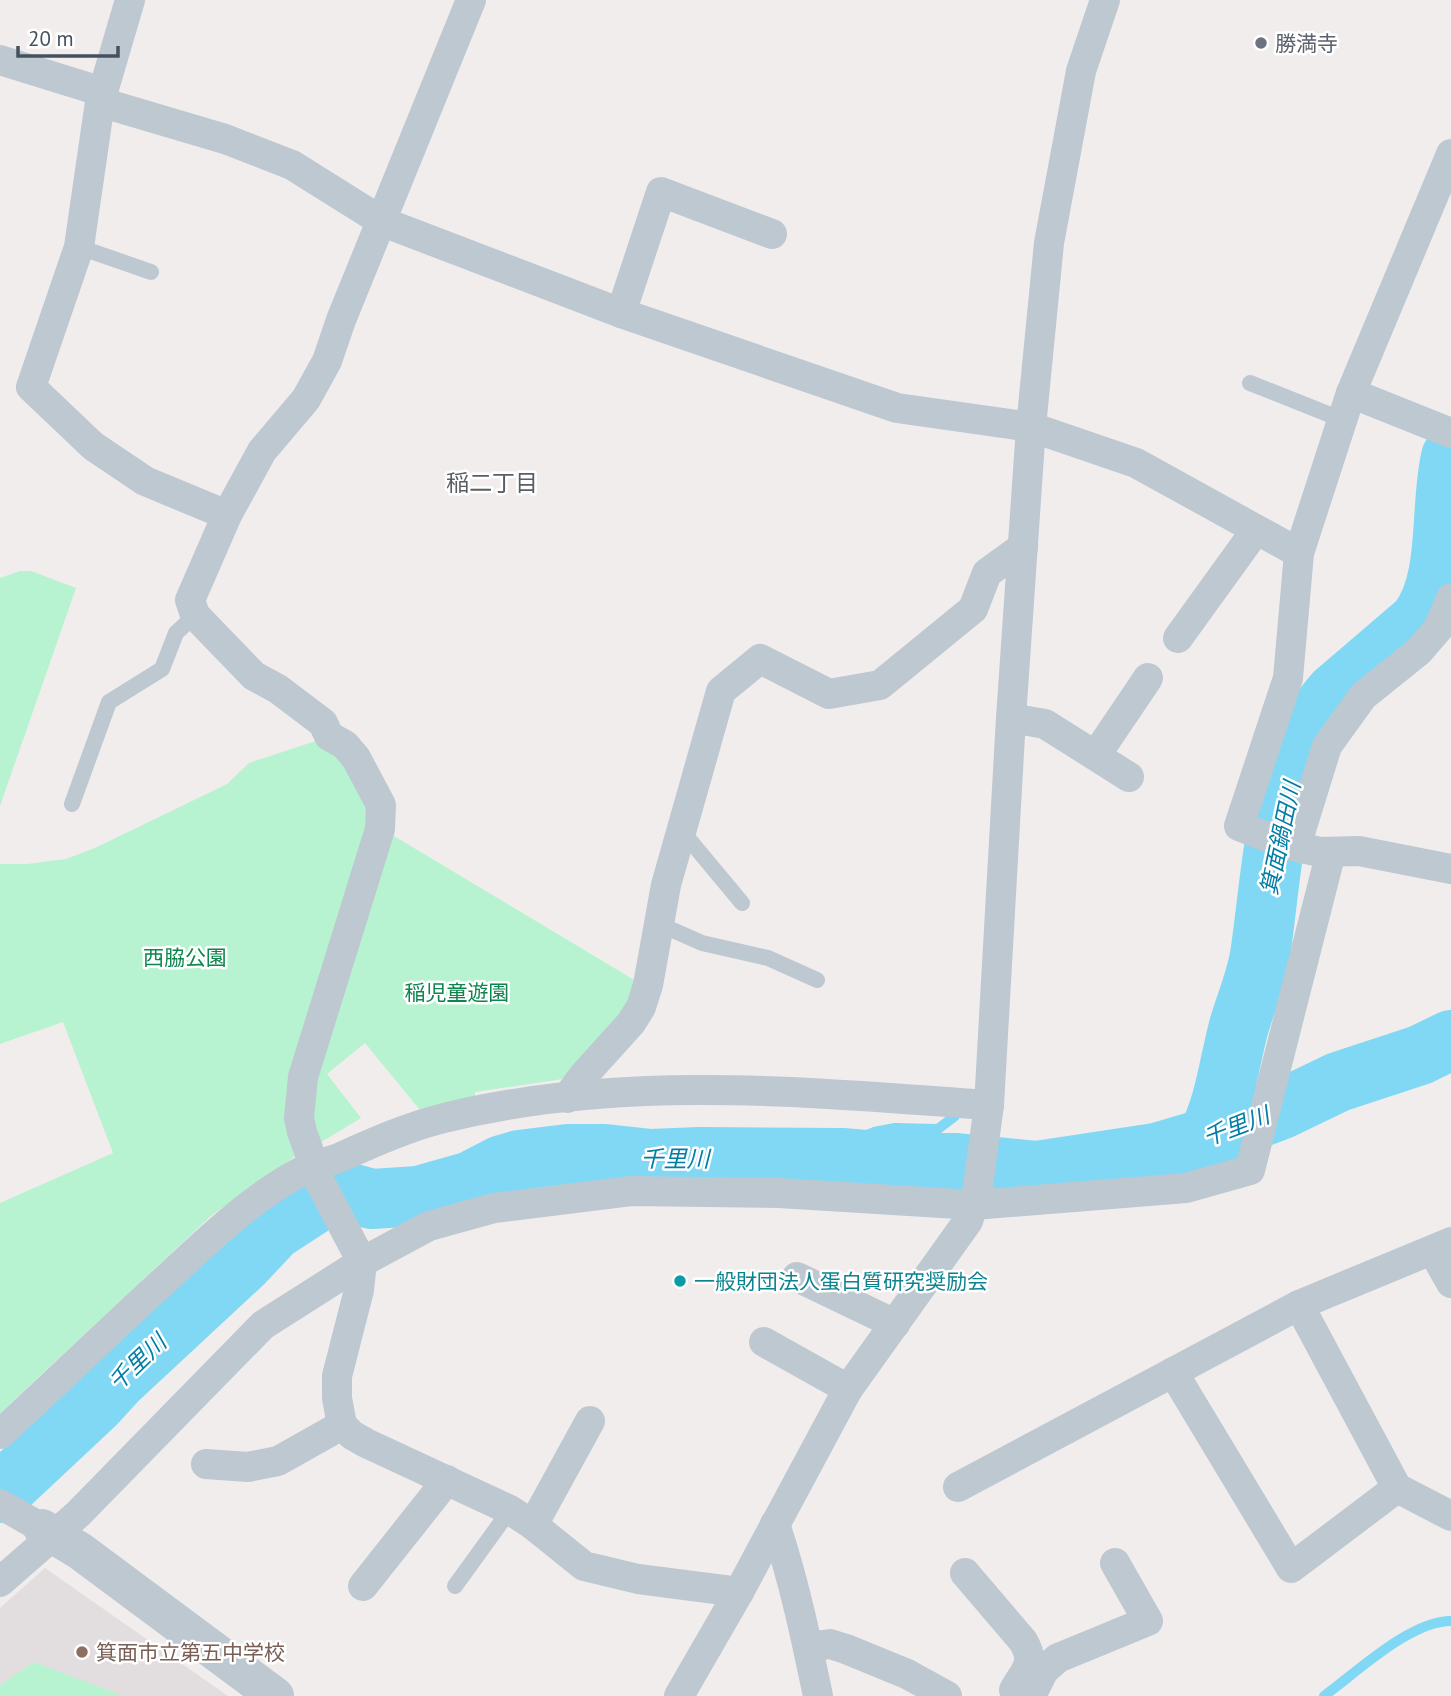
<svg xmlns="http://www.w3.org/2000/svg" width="1451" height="1696" font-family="'PT Sans','Noto Sans JP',sans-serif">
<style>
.education{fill:#e2dedf}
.green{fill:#b7f3d0}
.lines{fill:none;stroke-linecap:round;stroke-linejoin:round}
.stream{stroke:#80d8f4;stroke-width:10}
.river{stroke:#80d8f4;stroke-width:60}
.service{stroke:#bdc8d1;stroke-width:16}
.minor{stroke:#bdc8d1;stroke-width:30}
.tertiary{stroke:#bdc8d1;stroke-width:38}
.worship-dot{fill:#6b7280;stroke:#fff;stroke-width:2.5}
.culture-dot{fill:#0f9aa8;stroke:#fff;stroke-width:2.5}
.education-dot{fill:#8d6e63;stroke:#fff;stroke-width:2.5}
.labels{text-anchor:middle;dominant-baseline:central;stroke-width:5;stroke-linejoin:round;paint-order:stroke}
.worship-label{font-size:21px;fill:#5b616d;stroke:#fff;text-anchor:start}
.park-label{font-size:21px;fill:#0e854d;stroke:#fff}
.culture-label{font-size:21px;fill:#0d838f;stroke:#fff;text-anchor:start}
.education-label{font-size:21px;fill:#785e54;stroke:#fff;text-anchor:start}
.neighbourhood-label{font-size:23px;fill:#5a5e63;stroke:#fff}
.water-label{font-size:23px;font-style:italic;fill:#027da4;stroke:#fff}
</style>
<rect width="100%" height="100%" fill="#f1eded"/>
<polygon class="education" points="45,1568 228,1696 0,1696 0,1608"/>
<g class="green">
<polygon points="20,571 31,571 76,588 0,806 0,578"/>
<polygon points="319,740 336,750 370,807 297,1155 212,1215 0,1413 0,1203 113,1153 63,1022 0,1044 0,864 27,864 66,859 95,848 227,784 249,763"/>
<polygon points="389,833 636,981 627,1009 563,1079 475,1092 475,1097 420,1110 365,1043 327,1074 361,1118 318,1144 311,1117 314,1081"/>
<polygon points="34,1662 123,1696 0,1696 0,1685"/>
</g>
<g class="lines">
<g class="stream">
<polyline points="842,1158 850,1142 874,1132 895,1128 938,1129 955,1116"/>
<polyline points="899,1187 900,1163"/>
<path d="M1324 1696C1357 1672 1410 1621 1451 1621"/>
</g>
<g class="river">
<path d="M1207 1138C1225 1104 1229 1063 1239 1026 1246 1002 1256 980 1260 955 1273 869 1274 761 1335 693L1419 621C1451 578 1439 509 1451 457"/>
<polyline points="0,1493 96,1403 117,1380 243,1263 274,1230 317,1202 339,1193 350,1193 372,1199 418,1196 471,1181 502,1165 519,1160 568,1154 605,1154 651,1159 700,1157 842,1158 900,1163 957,1163 1037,1171 1156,1153 1207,1138 1282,1109 1338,1082 1420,1055 1451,1040"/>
</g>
<g class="service">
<polyline points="79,247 151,272"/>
<polyline points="1250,383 1343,420"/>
<polyline points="72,804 109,702 162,669 176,633 195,615"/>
<polyline points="682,831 742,903"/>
<polyline points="659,924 702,943 768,958 817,980"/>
<polyline points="455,1586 510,1510"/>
</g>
<g class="minor">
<polyline points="130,0 100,102 79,247 31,387 93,446 145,481 227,515"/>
<polyline points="471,0 341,320 327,361 306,399 262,451 227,515 190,600 195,615 254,676 278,689 323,723 329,736 345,745 356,758 381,805 380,829 303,1077 299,1118 302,1132 320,1182 362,1262 359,1290 337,1376 337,1398 342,1425 352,1435 366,1443 510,1510 533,1525 584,1566 638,1579 739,1592"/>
<polyline points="0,60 103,92"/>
<polyline points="100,102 225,139 292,165 383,222 621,313 897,408 1031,427 1136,463 1299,553 1288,678 1239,826 1288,845 1320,852 1359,851 1451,869"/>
<polyline points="621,313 661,192 772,234"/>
<polyline points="1351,393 1451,433"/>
<polyline points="1299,553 1351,393 1451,154"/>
<polyline points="1178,638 1256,530"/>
<polyline points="1011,718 1045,724 1129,777"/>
<polyline points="1096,755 1148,678"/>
<polyline points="1296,846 1327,746 1363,696 1419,651 1438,629 1451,598"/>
<polyline points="567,1098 584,1075 631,1023 641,1007 648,985 666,885 721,691 760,659 829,694 880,685 973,609 987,573 1023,547"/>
<polyline points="1433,1251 1451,1283"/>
<polyline points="797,1277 895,1324"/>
<polyline points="1299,1305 1397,1488 1451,1516"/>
<polyline points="764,1342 848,1389"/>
<polyline points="1173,1372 1291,1568 1397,1488"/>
<path d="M0 1434C56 1383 110 1330 166 1279 208 1240 252 1197 304 1170 315 1164 329 1162 341 1157 374 1142 408 1127 444 1118 622 1074 808 1092 989 1105"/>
<polyline points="206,1464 248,1467 278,1461 342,1425"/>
<polyline points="958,1487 1299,1305 1451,1242"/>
<polyline points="0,1504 42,1528"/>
<path d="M775 1524C794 1581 806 1638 818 1696"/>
<polyline points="533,1525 590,1421"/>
<path d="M965 1573 1023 1641C1036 1663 1026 1669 1014 1690"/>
<polyline points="0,1582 78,1514 263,1325 362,1262 429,1226 494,1208 631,1191 779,1193 974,1205 1186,1188 1250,1170 1331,852"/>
<polyline points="363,1586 447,1480"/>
<polyline points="808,1647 830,1644 846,1649 907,1674 947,1696"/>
<polyline points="679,1696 739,1592 848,1389 968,1221 977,1193 989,1105 1011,718 1031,427 1049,243 1081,71 1105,0"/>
<polyline points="1031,1696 1044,1670 1058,1658 1148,1621 1115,1563"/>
</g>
<polyline class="tertiary" points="42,1528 80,1551 275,1696"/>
</g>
<circle class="worship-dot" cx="1261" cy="43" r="7"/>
<circle class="culture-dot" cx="680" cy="1281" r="7"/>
<circle class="education-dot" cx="82" cy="1652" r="7"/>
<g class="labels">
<g class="worship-label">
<text x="1275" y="43">勝満寺</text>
</g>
<g class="park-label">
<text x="185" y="957">西脇公園</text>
<text x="457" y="992">稲児童遊園</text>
</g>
<g class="culture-label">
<text x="694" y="1281">一般財団法人蛋白質研究奨励会</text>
</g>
<g class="education-label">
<text x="96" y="1652">箕面市立第五中学校</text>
</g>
<g class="neighbourhood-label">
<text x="492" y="482">稲二丁目</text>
</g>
<g class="water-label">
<text transform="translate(1280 838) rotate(-78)">箕面鍋田川</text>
<text transform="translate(1236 1126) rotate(-21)">千里川</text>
<text x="675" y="1158">千里川</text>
<text transform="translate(137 1362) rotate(-44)">千里川</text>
</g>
</g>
<path d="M18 46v10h100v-10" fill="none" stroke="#44505d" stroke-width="3.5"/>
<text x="28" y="46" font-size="21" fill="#44505d" stroke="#ffffff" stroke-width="5" paint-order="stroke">20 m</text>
</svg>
